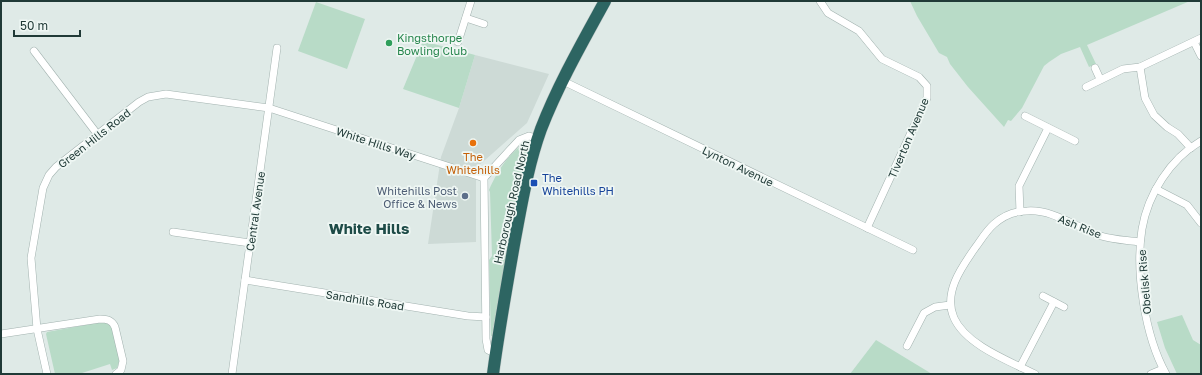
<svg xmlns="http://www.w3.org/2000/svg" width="1202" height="375" font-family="'Golos Text',sans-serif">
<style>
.built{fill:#cddad6}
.green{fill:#b8dbc7}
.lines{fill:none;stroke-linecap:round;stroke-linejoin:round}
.street-casing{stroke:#a2b2af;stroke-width:8}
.highway-casing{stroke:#bcc4c3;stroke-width:13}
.street{stroke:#fff;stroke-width:7}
.highway{stroke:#2d6562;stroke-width:12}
.leisure-dot{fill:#2e9e5b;stroke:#eff7f4;stroke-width:1.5}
.food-dot{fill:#e8710a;stroke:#eff7f4;stroke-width:1.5}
.transit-dot{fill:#1a4fb4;stroke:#eff7f4;stroke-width:1.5}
.service-dot{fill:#5c6f8a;stroke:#eff7f4;stroke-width:1.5}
.labels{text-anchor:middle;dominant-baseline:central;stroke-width:3.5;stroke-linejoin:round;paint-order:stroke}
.leisure-label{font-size:11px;fill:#27864d;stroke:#eff7f4;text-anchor:start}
.street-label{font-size:11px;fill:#203a37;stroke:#eff7f4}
.food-label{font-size:11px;fill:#c56008;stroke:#eff7f4}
.transit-label{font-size:11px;fill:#164399;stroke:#eff7f4;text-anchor:start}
.service-label{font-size:11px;fill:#4e5e75;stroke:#eff7f4;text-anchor:end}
.district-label{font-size:15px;font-weight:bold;fill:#1d4b47;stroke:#eff7f4}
</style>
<rect width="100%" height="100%" fill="#dfeae7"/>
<polygon class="built" points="475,55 549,74 527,123 476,168 476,242 428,244 441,157 459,108"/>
<g class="green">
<polygon points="910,1 1190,1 1087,45 1096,64 1089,67 1080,47 1061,54 1049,62 1044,66 1022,108 1011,121 1008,120 1004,127 968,87 950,64 947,57 939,53 917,16"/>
<polygon points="316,2 365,19 347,69 298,51"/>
<polygon points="423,41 475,55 459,108 403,89"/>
<path d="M524 144H526L527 151 508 244 492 336H491L489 260 492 256 490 192 489 190C495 175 509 152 524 144Z"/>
<polygon points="1182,315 1193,340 1201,345 1201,374 1177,374 1165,348 1157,322"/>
<polygon points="102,322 105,322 112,327 120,359 117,368 112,370 110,364 82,373 82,374 55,374 46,334 47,332"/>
<polygon points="876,340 932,374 850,374"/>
</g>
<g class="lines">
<defs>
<g id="street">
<polyline points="820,1 828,13 859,31 882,59 919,77 927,86 927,98 867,228"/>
<polyline points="466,18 484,24"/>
<polyline points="458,42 471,1"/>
<polyline points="1194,42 1201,56"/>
<polyline points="34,51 98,135"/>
<polyline points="1140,67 1145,98 1154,115 1167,127 1178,134 1191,148"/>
<polyline points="1095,68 1100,79"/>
<polyline points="563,81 913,250"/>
<polyline points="1086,87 1123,69 1140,67 1201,38"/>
<polyline points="1025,116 1075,141"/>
<polyline points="1156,189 1187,205 1201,223"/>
<polyline points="1020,212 1019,186 1048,128"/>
<polyline points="173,232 250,243"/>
<polyline points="245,280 468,316 486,317"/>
<polyline points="1043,296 1064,307"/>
<path d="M1 334 100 319C107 319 112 320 115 327L123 361 121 370 116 374"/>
<polyline points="907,346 924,313 935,307 950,305"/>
<polyline points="495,353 488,350 486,339 484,178 519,140 529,136 538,139"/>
<polyline points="1020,367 1054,302"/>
<polyline points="47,374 37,329 31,258 43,188 49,175 56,167 139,102 148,97 166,94 269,108 484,178"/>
<polyline points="232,374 277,48"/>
<path d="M1035 374C1009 361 966 345 954 318 943 293 961 268 975 248 981 240 986 231 994 224 1003 216 1015 211 1027 211 1053 209 1077 228 1101 236 1114 240 1127 240 1140 242"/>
<polyline points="1151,374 1163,369"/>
<path d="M1166 374C1145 336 1135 272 1142 229 1148 194 1170 159 1201 141"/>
</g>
<path id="highway" d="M493 374C499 329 507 284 515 239 522 202 528 165 541 129 558 85 582 43 605 1"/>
</defs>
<use href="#street" class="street-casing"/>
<use href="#highway" class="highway-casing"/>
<use href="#street" class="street"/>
<use href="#highway" class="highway"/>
</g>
<circle class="leisure-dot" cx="389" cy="43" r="4"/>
<circle class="food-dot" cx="473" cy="143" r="4"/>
<rect class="transit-dot" x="530" y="179" width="8" height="8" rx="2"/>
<circle class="service-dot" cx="465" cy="196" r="4"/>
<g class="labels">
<g class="leisure-label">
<text x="397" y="37">Kingsthorpe<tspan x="397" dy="13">Bowling Club</tspan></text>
</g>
<g class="street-label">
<text transform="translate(94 138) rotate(-38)">Green Hills Road</text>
<text transform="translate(908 138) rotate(-67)">Tiverton Avenue</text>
<text transform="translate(376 143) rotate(18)">White Hills Way</text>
<text transform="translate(738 166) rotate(26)">Lynton Avenue</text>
<text transform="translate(511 202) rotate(-77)">Harborough Road North</text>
<text transform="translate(255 211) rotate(-82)">Central Avenue</text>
<text transform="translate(1080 226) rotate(22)">Ash Rise</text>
<text transform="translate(1144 282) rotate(-95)">Obelisk Rise</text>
<text transform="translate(365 300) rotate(9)">Sandhills Road</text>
</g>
<g class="food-label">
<text x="473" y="156">The<tspan x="473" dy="13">Whitehills</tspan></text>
</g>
<g class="transit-label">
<text x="542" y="177">The<tspan x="542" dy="13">Whitehills PH</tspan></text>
</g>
<g class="service-label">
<text x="457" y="190">Whitehills Post<tspan x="457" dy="13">Office &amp; News</tspan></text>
</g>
<g class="district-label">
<text x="369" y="228">White Hills</text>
</g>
</g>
<rect width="1202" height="375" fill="none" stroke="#203a37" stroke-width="4"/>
<path d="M14 30v6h66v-6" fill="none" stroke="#203a37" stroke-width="2"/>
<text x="20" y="30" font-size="12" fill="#203a37" stroke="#eff7f4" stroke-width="3" paint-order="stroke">50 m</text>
</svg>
